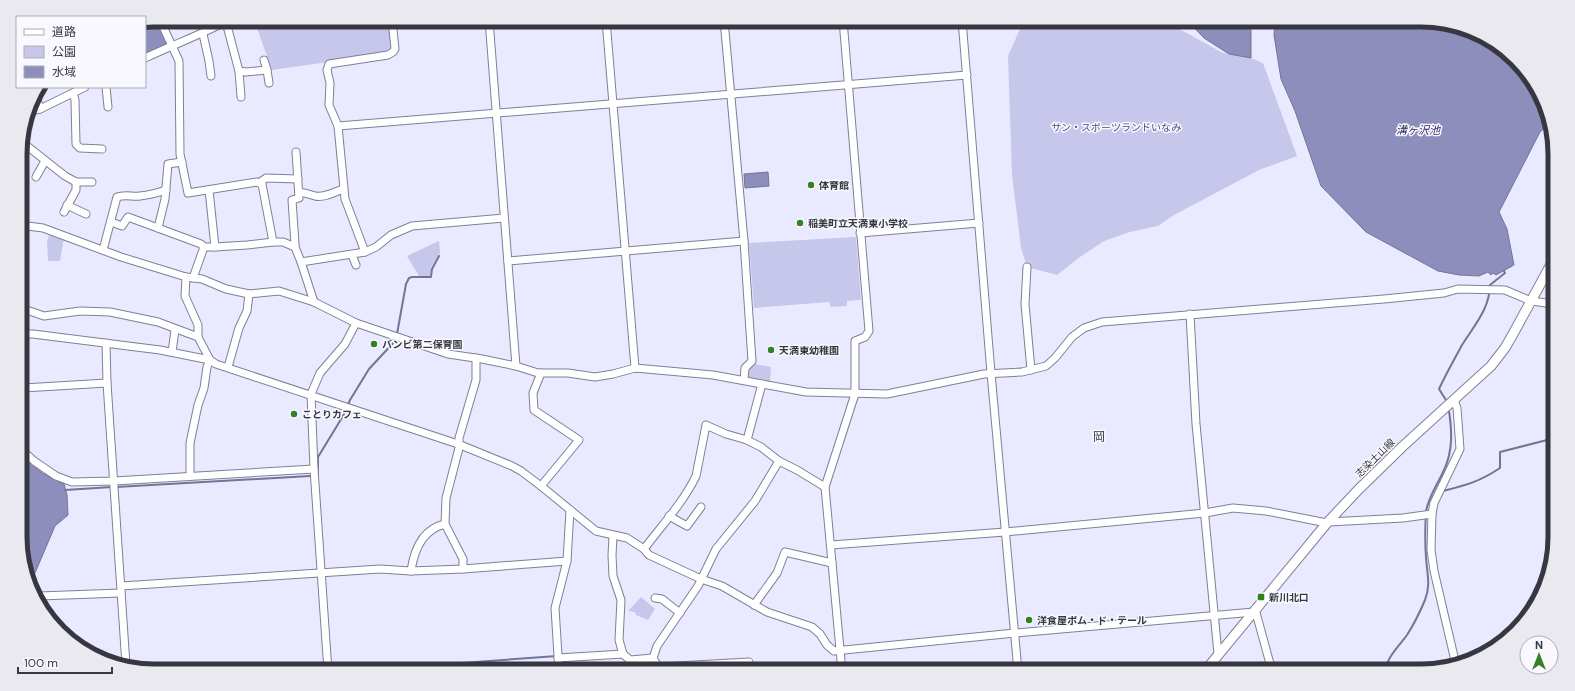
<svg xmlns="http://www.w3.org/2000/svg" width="1575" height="691" font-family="'DM Sans','Noto Sans JP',sans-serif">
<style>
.green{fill:#c6c7ea}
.water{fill:#8d8ebb;stroke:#737496}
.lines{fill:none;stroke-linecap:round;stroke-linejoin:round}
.stream{stroke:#737496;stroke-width:2}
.minor-casing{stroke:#7f7f97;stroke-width:9}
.major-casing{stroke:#7f7f97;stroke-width:11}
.minor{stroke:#fff;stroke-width:7}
.major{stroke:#fff;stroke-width:9}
.poi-dot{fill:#357f26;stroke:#f8f8fe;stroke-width:1.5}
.labels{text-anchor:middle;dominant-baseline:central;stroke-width:3;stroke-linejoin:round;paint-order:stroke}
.park-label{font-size:10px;fill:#4c4985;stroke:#f8f8fe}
.poi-label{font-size:10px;font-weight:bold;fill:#373741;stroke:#f8f8fe;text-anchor:start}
.street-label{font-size:10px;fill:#373741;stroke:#f8f8fe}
.water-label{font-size:11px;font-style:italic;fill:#2f2963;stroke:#f8f8fe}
.quarter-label{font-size:12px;fill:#373741;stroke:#f8f8fe}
.rim{fill:none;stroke:#373741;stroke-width:5}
</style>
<rect width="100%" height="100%" fill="#e9eaff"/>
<g class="green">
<polygon points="254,20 390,20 392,50 384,54 272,70"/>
<polygon points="1043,20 1096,20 1106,22 1115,20 1163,20 1223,53 1251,58 1263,63 1297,156 1259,170 1174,215 1158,226 1130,232 1104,241 1080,257 1057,275 1027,267 1021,248 1012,175 1008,56 1020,29"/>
<polygon points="50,232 64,237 60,261 48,261 47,242"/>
<polygon points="856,237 861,300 847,301 847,306 831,307 829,302 754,308 749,243"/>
<polygon points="439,241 440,253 431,267 431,276 419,276 407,256"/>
<path d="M755 364 771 367 770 382 747 379C747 372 748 368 755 364Z"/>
<polygon points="641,597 655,609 648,620 636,615 635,612 628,611"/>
</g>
<g class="water">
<polygon points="157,20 167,43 145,54 145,22"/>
<polygon points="1019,20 1043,20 1020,29"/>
<polygon points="1187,20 1251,20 1251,58 1229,54 1204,38"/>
<polygon points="1275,20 1421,20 1472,30 1527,73 1549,124 1540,132 1499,212 1507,229 1514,265 1496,275 1493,273 1491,275 1488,272 1479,276 1459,275 1438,271 1366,232 1321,186 1295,111 1281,79 1274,35"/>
<polygon points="768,172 769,186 745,188 744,174"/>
<polygon points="21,455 42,473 64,484 67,495 68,515 55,526 32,580 21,554"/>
</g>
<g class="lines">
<g class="stream">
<polyline points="397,334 406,284 409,278 412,277 431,277 432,269 439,256"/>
<path d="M1446 400 1439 389C1446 374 1454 360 1462 345 1474 326 1490 308 1490 285L1505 273 1504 271"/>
<polyline points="318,474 318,457 343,416 350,400 369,369 396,340"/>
<polyline points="116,487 310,476"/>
<polyline points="65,490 112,487"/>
<path d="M1443 491C1466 485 1479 482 1500 468V452L1555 438"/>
<polyline points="352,671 557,656"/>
<path d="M1385 671C1387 657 1399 646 1407 635 1414 624 1420 612 1425 600 1431 585 1427 573 1426 558 1425 543 1425 527 1426 512 1428 497 1438 484 1444 470 1453 451 1452 431 1449 411"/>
</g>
<defs>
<g id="minor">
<polyline points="160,20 179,61 180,154 188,193 257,182 262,184 273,242 283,242 295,247 301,262 365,252 376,247 391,235 412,226 504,218"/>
<polyline points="489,20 516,366"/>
<polyline points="606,20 635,368"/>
<polyline points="724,20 744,241 752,361 745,368 744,380"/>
<polyline points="962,20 991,373 1018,671"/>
<polyline points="226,22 239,71 241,97"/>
<polyline points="203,34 209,61 211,76"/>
<path d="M145 58C173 45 202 34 229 20"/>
<polyline points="264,60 267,70 269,83"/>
<polyline points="239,71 246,72 267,70"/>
<polyline points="106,87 108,107"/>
<polyline points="35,93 40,109"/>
<polyline points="73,93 75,100 76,144 80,148 102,149"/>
<polyline points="30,111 40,109 85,87"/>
<polyline points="338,126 967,75"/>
<polyline points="22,142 65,176 76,182 92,182"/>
<polyline points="36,177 45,161"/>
<polyline points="259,183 266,178 298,179"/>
<path d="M299 192C305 193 309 194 315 196 324 198 335 192 343 189"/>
<polyline points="67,205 86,214"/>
<polyline points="64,212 76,190 76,182"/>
<polyline points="111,222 122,226 128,217 201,244 204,247"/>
<polyline points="20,225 43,228 121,257 186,277 202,279 226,289 249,294 279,291 314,302 356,323 448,354 482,359 516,366 538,373 568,373 595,377 613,374 635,368 713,375 806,392 887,394 984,374 1022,372 1046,366 1055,358 1072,337 1084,328 1102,322 1384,299 1444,293 1458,289 1505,290 1531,301 1554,304"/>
<polyline points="158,228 165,199 168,164 182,162"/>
<polyline points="860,233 979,223"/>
<polyline points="215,247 247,245 273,242"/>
<polyline points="295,247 295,244 292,200 299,198 296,152"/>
<path d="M103 250 117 197C125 194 133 197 140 196 149 195 157 193 166 190"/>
<polyline points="365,252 345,199 338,126 329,105 330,83 327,70 329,64 388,55 393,52 395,49 392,20"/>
<polyline points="352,255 356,265"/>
<polyline points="508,261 744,241"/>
<polyline points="301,262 314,302"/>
<polyline points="1027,267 1025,304 1031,370"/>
<polyline points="186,277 185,296 198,325 198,337 210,360 207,367 204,388 198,405 190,443 190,476"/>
<polyline points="193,278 204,247 215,247 209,190"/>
<polyline points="21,308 44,316 80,311 110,312 158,322 198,337"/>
<polyline points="1190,314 1196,424 1218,654"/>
<polyline points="21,334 33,334 160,350 210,360 216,364 458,444 512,466 521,471 541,486 596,531 627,538 644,549 649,555 701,579 722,586 767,612 812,627 820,634 827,645 834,651 1015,633 1254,612"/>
<polyline points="106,343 107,383 126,665"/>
<polyline points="172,352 175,330"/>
<polyline points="228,367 239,328 247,311 249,294"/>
<polyline points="541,373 533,393 534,410 579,440 541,486"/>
<polyline points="21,380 23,388 107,383"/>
<polyline points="762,384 747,440 761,447 779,461 797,470 825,487"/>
<polyline points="1454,400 1457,408 1460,449 1434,503 1432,514 1431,550 1434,571 1456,665"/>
<polyline points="21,426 23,414 23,388"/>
<polyline points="21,449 34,461 56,476 72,482 114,481 314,469"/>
<polyline points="669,516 687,526 701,507"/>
<polyline points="1329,522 1403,518 1432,514"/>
<polyline points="613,536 612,555 613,576 621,600 619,640 623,654"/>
<polyline points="831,545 1005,532 1205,513 1233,508 1266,511 1327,523"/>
<path d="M644 549C662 525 683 503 696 476L706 425 726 434 747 440"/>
<polyline points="463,569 463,559 445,524 446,498 459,448 459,438 476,380 476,358"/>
<path d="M411 571C414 550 423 529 445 524"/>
<polyline points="121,586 380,569 411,571 463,569 567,561"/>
<polyline points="39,596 121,593"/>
<polyline points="655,598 662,599 680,613"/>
<polyline points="754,605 777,573 785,552 832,563"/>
<polyline points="1255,609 1272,671"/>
<polyline points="558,658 623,654 630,660 653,658"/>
<polyline points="659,667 749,662 749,671"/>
<polyline points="328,671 314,469 311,394 320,373 345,344 356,323"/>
<polyline points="559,671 555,608 567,561 570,510"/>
<polyline points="661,671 653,658 657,646 698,586 716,549 755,501 779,461"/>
<polyline points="842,671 825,487 855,394 855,341 865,337 869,331 843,20"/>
</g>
<polyline id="major" points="1205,671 1327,523 1358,490 1402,447 1491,366 1505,348 1513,334 1554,259"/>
</defs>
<use href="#minor" class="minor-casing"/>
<use href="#major" class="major-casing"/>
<use href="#minor" class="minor"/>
<use href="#major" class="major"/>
</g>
<g class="poi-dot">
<circle cx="811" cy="185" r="4"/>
<circle cx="800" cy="223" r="4"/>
<circle cx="374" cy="344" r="4"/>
<circle cx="771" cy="350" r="4"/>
<circle cx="294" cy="414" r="4"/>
<rect x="1257" y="593" width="8" height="8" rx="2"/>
<circle cx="1029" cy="620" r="4"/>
</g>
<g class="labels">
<g class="park-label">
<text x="1116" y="127">サン・スポーツランドいなみ</text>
</g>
<g class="poi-label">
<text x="819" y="185">体育館</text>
<text x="808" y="223">稲美町立天満東小学校</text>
<text x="382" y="344">バンビ第二保育園</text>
<text x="779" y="350">天満東幼稚園</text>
<text x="302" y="414">ことりカフェ</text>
<text x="1269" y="597">新川北口</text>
<text x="1037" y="620">洋食屋ポム・ド・テール</text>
</g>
<g class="street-label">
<text transform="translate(1375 458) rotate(-44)">志染土山線</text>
</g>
<g class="water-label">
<text x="1418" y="130">溝ヶ沢池</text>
</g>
<g class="quarter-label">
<text x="1099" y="437">岡</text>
</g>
</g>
<path d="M0 0H1575V691H0ZM154 27H1421A127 127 0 0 1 1548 154V537A127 127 0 0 1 1421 664H154A127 127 0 0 1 27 537V154A127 127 0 0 1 154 27Z" fill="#e9e9ef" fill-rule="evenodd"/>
<path class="rim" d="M154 27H1421A127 127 0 0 1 1548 154V537A127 127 0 0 1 1421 664H154A127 127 0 0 1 27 537V154A127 127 0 0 1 154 27Z"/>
<rect x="16" y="16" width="130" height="72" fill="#f8f8fe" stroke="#ababb2"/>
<rect x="24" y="29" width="20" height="6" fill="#ffffff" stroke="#ababb2"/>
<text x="52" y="36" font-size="12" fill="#373741">道路</text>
<rect x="24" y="46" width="20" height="12" fill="#c6c7ea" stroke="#ababb2"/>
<text x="52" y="56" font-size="12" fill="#373741">公園</text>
<rect x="24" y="66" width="20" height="12" fill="#8d8ebb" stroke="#ababb2"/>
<text x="52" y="76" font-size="12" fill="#373741">水域</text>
<g transform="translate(1539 655)"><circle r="19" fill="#f8f8fe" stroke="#ababb2"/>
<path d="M0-3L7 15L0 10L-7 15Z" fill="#357f26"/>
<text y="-6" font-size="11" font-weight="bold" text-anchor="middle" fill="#373741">N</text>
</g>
<path d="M18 667v6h94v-6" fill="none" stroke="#373741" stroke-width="2"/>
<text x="24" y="667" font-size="12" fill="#373741" stroke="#f8f8fe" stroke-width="3" paint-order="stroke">100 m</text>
</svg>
